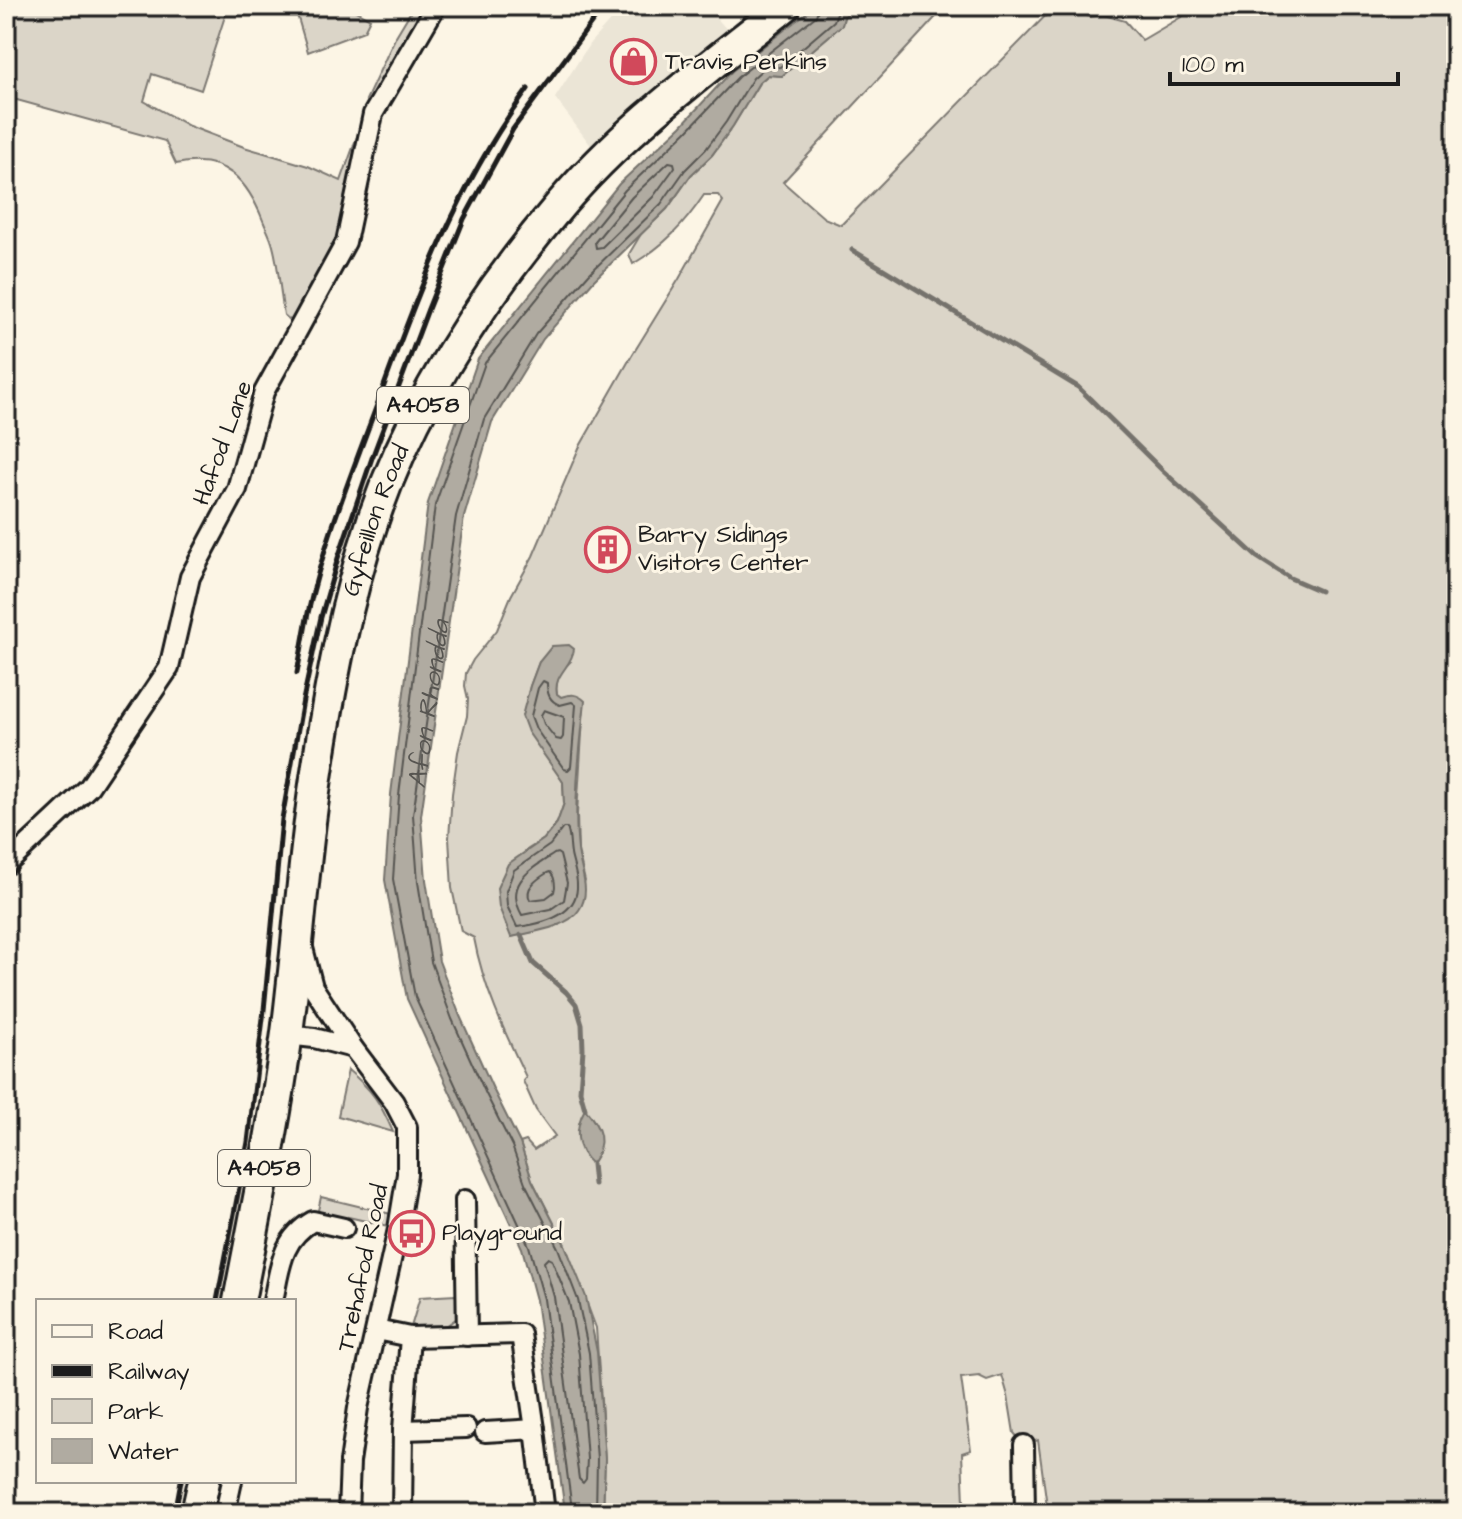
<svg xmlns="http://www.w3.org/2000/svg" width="1462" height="1519" font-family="'Architects Daughter',sans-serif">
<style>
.built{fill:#ebe5d6}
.green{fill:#dbd5c8;stroke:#7c7872;stroke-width:2;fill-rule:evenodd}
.water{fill:#b0aba1;stroke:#75726c;stroke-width:2}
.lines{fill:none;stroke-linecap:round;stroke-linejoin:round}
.shore{stroke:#575551;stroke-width:2}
.stream{stroke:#75726c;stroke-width:5}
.minor-casing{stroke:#1c1c1c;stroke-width:24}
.primary-casing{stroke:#1c1c1c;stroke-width:36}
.minor{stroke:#fcf5e5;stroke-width:18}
.primary{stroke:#fcf5e5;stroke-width:30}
.rail{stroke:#1c1c1c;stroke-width:5}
.labels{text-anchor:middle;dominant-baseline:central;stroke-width:6;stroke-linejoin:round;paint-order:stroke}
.shield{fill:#fcf5e5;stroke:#5f5d58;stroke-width:2}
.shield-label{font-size:22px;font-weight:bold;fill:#1c1c1c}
.poi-label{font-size:24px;fill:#1c1c1c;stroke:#fcf5e5;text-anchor:start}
.street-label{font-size:24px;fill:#1c1c1c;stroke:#fcf5e5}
.water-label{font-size:26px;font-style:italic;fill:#575551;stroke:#fcf5e5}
</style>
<rect width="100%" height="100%" fill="#fcf5e5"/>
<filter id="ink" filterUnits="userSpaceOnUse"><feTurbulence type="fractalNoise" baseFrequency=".0125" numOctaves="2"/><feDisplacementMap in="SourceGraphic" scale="16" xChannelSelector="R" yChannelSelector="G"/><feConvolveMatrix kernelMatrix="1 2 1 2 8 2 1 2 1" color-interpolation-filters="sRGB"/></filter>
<g filter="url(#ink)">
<polygon class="built" points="623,6 706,6 729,32 650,94 592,147 555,98 590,43"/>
<g class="green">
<path d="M6 6H234L226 13 201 90 152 74 144 101 189 126 244 147 308 166 341 181 361 125 367 127 346 223 296 325 284 315C280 292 279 268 273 246 271 238 267 230 264 223 248 181 225 153 176 164L165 141 6 97Z"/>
<polygon points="296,6 347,6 370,19 364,31 308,52 296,11"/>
<polygon points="414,6 430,6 374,104 366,100 396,36"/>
<path d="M855 6H946L783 182 824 218 841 225 1055 6H1074L1089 17 1104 15 1125 21 1142 40 1200 6H1456V1513H1048L1038 1440 1024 1445 1014 1433 1008 1396 1002 1375 987 1380 979 1376 961 1378 971 1450 962 1453 964 1503 962 1513H603L605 1459 596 1328 565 1245 532 1180 520 1143 526 1141 534 1150 555 1136 536 1110 523 1081 526 1077C505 1033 483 987 474 938L461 931 452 888 449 838 452 794 458 752 467 716 468 699 465 686 466 673 473 660 497 630 511 596 533 556 579 448 631 357 679 279 723 201 718 195H704C684 225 664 246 633 264L629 254 641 234 667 209 691 175 712 155 733 126 759 83 768 75 782 76 842 25 844 17ZM539 662H570C561 671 554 681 557 694L561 697 584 701 577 814 578 851 585 881 559 925 512 937 525 851 544 839 557 823 564 803 563 782 523 715 530 686Z"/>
<path d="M348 1070C373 1091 380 1102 393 1132L338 1116Z"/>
<polygon points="321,1197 391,1214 388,1226 348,1217 346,1222 317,1215"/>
<polygon points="456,1295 457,1318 446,1326 411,1327 420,1297"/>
</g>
<g class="water">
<polygon points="815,6 855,6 844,17 842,25 782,76 768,75 759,83 733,126 712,155 691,175 667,209 594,280 543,339 492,422 464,517 421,816 426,880 439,961 460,1016 494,1091 520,1143 532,1180 565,1245 586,1297 597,1352 605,1459 603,1513 561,1513 564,1504 536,1300 522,1248 407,999 385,880 391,794 428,503 478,359 619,184 681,126 732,71"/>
<path d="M569 645 574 649C572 667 553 674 557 694L561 697C571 694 577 693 585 701 580 748 573 803 578 850 580 870 592 891 579 910 568 928 531 932 511 937L499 907 497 888 508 864 544 839 557 823 564 803 563 782 528 732 522 716 530 686 539 662 552 646Z"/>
<path d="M585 1109C601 1128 607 1142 592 1164 575 1149 574 1128 585 1109Z"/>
</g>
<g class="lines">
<g class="shore">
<polygon points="669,162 674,163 675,167 653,197 602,247 596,248 595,242 632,197"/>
<path d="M543 681 547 683C547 693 549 701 560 705L572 702 576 705 571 767 568 770 564 769 536 729 531 716 538 688Z"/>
<polygon points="544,710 564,717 563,737 561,740 556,739 544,724 541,715"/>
<path d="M563 828H567C571 837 569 849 572 859 574 867 577 876 577 884 579 916 542 924 517 927L507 906 506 891 514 870 550 845Z"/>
<path d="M554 854 557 853 560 855 567 883 564 900 551 909 522 915C504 883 530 870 554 854Z"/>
<path d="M547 873 550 872C555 877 556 886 554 892L546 898 530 900C524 888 537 879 547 873Z"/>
<polygon points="548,1258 552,1260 569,1302 579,1354 587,1459 586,1479 583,1483 579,1479 554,1297 544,1262"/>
<polyline points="570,1513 571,1502 544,1299 529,1246 415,997 393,879 399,795 435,505 485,363 625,190 686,132 738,77 816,16 819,6"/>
<path id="s1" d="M596 1513 597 1459 589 1353 578 1300 558 1248 525 1183 512 1146 486 1094 452 1019 431 962 418 882 413 815 456 516 484 419 536 334 589 274 661 204 685 170 706 149 726 122 753 78 764 68 780 67 834 21 837 13 844 6"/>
</g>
<g class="stream">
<polyline points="852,250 1078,387 1162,470 1257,557 1290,578 1320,591"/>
<polyline points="521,935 533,963 566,992 576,1004 582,1024 583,1049 580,1091 585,1109"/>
<polyline points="592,1164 594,1184"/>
</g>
<defs>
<g id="minor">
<polyline points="6,865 89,787 169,668 190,577 237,489 264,392 346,242 373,114 436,6"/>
<polyline points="303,948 313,987 353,1048 394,1102 407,1127 407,1174 398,1229 358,1408 350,1462 348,1513"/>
<polyline points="287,1035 314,1038 353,1048"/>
<polyline points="465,1200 467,1336"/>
<path d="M273 1301C280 1268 281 1239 313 1221L344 1228"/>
<polyline points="376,1330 410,1337 521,1334 535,1429 545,1513"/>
<polyline points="403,1430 466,1428"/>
<polyline points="485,1432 535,1429"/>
<polyline points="1024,1445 1025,1513"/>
<polyline points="225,1513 232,1481"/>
<polyline points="402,1513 403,1430 410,1337"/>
</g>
<g id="primary">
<path id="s2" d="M239 1301C256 1212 275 1123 287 1033 298 948 303 862 316 778 329 691 345 603 373 520 413 404 481 298 560 205 625 128 707 69 785 6"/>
<polyline points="197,1513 204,1481"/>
</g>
</defs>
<use href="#minor" class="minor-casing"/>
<use href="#primary" class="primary-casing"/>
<use href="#minor" class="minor"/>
<use href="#primary" class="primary"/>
<g class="rail">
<path d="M297 673C301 653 304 633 308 613 324 540 355 465 381 394 419 289 460 180 528 89"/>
<polyline points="217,1301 248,1142 264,1010 282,819 303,700 321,617 338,558 372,458 428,309 464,219 513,129 604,6"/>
<polyline points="175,1513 181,1481"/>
</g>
</g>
</g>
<defs>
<symbol id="shop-ring" viewBox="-11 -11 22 22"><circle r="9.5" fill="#fcf5e5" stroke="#d1495b" stroke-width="1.5"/><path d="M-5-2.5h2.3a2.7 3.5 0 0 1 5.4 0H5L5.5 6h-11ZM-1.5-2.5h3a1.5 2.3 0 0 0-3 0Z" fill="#d1495b"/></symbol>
<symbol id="building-ring" viewBox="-11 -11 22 22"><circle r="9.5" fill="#fcf5e5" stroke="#d1495b" stroke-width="1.5"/><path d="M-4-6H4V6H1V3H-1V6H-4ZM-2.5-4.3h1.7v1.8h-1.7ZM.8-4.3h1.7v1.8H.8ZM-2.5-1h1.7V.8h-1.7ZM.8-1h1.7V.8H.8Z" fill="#d1495b"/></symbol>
<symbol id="bus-ring" viewBox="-11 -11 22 22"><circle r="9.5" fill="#fcf5e5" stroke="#d1495b" stroke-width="1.5"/><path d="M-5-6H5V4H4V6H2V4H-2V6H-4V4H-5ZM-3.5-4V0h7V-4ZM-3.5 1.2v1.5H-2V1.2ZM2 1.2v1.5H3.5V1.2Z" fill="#d1495b"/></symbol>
</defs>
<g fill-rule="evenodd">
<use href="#shop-ring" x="608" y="36" width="51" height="51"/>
<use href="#building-ring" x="582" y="524" width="51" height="51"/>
<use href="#bus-ring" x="386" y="1208" width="51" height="51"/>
</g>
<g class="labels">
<g class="shield">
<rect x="377" y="387" width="92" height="36" rx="6"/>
<rect x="218" y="1150" width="92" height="36" rx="6"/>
</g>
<g class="shield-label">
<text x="423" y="405">A4058</text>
<text x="264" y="1168">A4058</text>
</g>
<g class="poi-label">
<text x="665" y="62">Travis Perkins</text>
<text x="638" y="535">Barry Sidings<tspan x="638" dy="28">Visitors Center</tspan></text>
<text x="442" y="1233">Playground</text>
</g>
<g class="street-label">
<text transform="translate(223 443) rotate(-70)">Hafod Lane</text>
<text stroke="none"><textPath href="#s2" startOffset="794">Gyfeillon Road</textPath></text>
<text transform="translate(363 1268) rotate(-78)">Trehafod Road</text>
</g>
<g class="water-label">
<text stroke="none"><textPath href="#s1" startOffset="844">Afon Rhondda</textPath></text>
</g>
</g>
<rect width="1462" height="1519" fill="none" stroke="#fcf5e5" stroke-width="32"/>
<rect x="16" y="16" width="1430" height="1487" fill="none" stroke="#1c1c1c" stroke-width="3" filter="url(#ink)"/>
<rect x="36" y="1299" width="260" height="184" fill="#fcf5e5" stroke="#a29e95" stroke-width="2"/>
<rect x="52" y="1325" width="40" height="12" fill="#fcf5e5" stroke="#a29e95" stroke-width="2"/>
<text x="108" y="1339" font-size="24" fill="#1c1c1c">Road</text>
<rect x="52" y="1365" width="40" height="12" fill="#1c1c1c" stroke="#a29e95" stroke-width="2"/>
<text x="108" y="1379" font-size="24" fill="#1c1c1c">Railway</text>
<rect x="52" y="1399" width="40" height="24" fill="#dbd5c8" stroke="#a29e95" stroke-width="2"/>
<text x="108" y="1419" font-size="24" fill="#1c1c1c">Park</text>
<rect x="52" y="1439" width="40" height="24" fill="#b0aba1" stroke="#a29e95" stroke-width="2"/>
<text x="108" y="1459" font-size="24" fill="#1c1c1c">Water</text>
<path d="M1170 72v12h228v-12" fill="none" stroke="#1c1c1c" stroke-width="4"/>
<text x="1182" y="72" font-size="24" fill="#1c1c1c" stroke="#fcf5e5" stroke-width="6" paint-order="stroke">100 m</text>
</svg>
